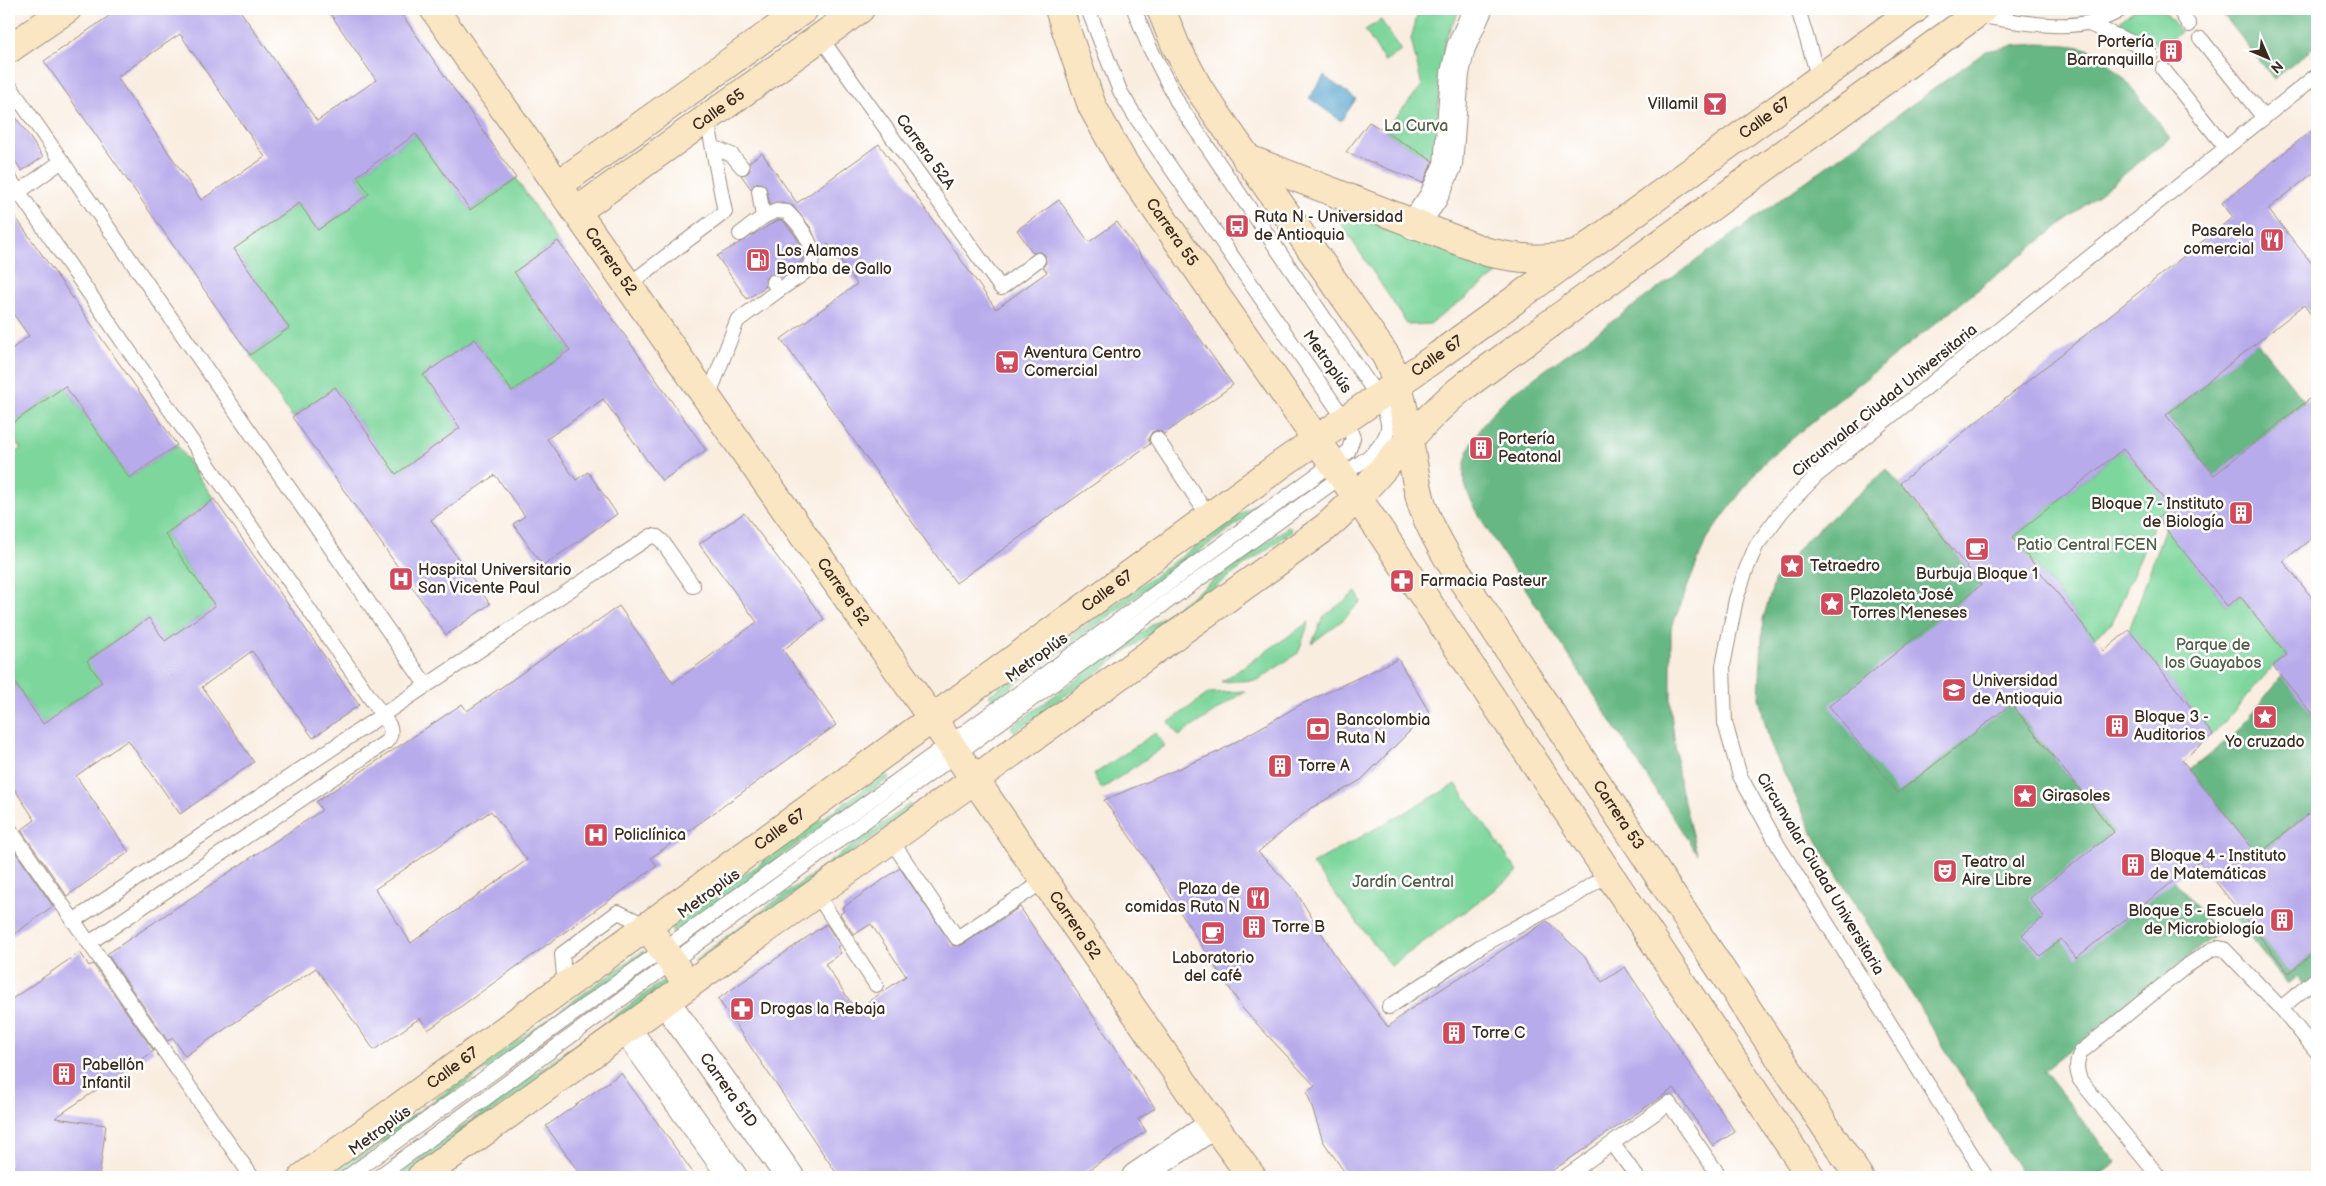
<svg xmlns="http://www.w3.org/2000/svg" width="2326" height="1186" font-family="'Balsamiq Sans',sans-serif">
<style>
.green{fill:#7dd69b;stroke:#5c805c}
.forest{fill:#66b783;stroke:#507050}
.water{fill:#52a3cc;stroke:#466675}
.building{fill:#b8abeb;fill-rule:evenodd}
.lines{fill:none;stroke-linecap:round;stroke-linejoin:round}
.lane-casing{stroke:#9a8c7f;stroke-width:16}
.street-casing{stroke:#9a8c7f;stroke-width:30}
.secondary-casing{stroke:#9a8c7f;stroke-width:30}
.lane{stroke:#fff;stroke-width:14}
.street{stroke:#fff;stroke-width:28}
.secondary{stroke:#fbe6c4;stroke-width:28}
.labels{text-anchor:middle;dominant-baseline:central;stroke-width:5;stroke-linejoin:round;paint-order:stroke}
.poi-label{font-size:16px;fill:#3b2a1e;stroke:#fff;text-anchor:start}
.street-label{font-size:16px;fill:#3b2a1e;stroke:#fff}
.park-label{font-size:16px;fill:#4f5e44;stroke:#fff}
</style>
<rect width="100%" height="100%" fill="#fff"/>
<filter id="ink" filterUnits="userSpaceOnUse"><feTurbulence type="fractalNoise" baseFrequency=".02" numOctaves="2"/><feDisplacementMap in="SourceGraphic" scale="10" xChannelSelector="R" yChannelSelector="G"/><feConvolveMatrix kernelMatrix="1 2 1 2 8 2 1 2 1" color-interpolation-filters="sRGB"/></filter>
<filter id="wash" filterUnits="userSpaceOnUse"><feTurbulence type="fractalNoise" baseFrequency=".0096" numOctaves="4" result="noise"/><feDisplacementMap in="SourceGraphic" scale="20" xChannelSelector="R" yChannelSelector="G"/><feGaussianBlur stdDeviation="1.12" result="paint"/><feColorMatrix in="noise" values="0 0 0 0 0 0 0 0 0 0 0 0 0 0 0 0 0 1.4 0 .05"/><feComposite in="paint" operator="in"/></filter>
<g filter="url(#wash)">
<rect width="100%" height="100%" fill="#f9ede0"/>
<g class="green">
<polygon points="1419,9 1460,9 1445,39 1433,161 1384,131 1422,86 1411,39"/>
<polygon points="2135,9 2163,9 2181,32 2161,47 2148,38 2118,23"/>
<polygon points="1381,20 1401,51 1385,62 1365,30"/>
<polygon points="416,134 470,210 516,178 557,241 514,272 570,350 512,391 475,339 423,375 460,428 396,474 335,387 292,417 250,355 289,328 234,249 299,203 318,230 369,194 357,176"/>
<polygon points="1330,207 1501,271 1430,324 1408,325"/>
<polygon points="65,386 129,478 177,445 214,499 165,534 215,606 165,641 148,618 88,660 102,682 43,724 9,675 9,458 21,449 9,432 9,426"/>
<polygon points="2123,449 2171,508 2157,518 2112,623 2093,638 2013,536"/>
<polygon points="1267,495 1270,500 993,700 989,695"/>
<polygon points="1289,526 1292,531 1015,732 1011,727"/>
<polygon points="2165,527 2227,606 2240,596 2287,655 2274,665 2213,735 2129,631"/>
<polygon points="1356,592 1361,601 1344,619 1312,643 1323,617"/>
<polygon points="1309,622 1298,653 1258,680 1221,682"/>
<polygon points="1245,691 1179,736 1169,722 1209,693"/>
<polygon points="1155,733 1165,746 1102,789 1093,775"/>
<polygon points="886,773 889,778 674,933 671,928"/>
<polygon points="1456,784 1518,872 1391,966 1312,864"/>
<polygon points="910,804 913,808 697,964 694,960"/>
<polygon points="643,951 646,955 335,1177 327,1177"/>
<polygon points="664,980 668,985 403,1177 393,1177"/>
</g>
<g class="forest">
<polygon points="2219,9 2317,9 2317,45 2274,79"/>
<path d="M2037 44C2055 45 2077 43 2094 52 2121 67 2150 113 2170 138L1831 406 1761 465 1706 540 1671 629V712L1680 787 1697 854 1485 526C1478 512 1466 495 1464 479 1461 448 1488 415 1509 396L1986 51 2012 46Z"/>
<polygon points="2257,342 2305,402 2214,475 2166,415"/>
<polygon points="1887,469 1981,585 2021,717 2106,822 2174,880 2218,933 2044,1071 2116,1163 2097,1177 2024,1177 1819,845 1770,744 1759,698 1763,619 1775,579 1804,542"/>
<polygon points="2282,676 2317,720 2317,807 2239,870 2237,829 2190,770 2235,734"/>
<polygon points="2241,913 2289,973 2317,950 2317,1001 2297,976 2287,984 2235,919"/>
</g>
<polygon class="water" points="1324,76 1356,99 1341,121 1309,98"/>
<g id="blocks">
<g class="building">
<path d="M119 9H239L317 121 376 80 327 9H398L516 178 470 210 416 134 357 176 369 194 318 230 299 203 234 249 289 328 250 355 44 61ZM180 34 265 157 201 200 117 77Z"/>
<polygon points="9,107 43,157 22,171 9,152"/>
<polygon points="1369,122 1433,161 1423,183 1346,152"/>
<polygon points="2317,126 2317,170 2268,209 2317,270 2317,323 2304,305 2166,415 2214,475 2317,393 2317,534 2283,561 2317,604 2317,720 2273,666 2287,655 2263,625 2240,596 2227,606 2157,518 2171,508 2123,449 2012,537 2104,651 2129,630 2213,735 2182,760 2258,855 2317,807 2317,950 2289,973 2199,861 2076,958 2061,939 2040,956 2022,935 2044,917 2029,898 2114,832 2011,704 1898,793 1829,706 1981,585 1900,483 2233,217 2222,203"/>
<polygon points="879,144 996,309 1047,272 1043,267 1046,263 1045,255 1041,252 1033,253 1017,230 1059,200 1089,242 1117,222 1233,385 1164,434 1157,430 1152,432 1148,439 1150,444 956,583 781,339 857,284 828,244 820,250 811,228 793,206 777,202 770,204 765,185 757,182 751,189 741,175 748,173 750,170 749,162 762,153 797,203"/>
<polygon points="9,208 177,445 129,478 65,386 9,426 9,351 29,336 9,308"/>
<polygon points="778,220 783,220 796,237 803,251 802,261 780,277 776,274 768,275 765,279 766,286 747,299 717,256"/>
<polygon points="558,241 706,450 662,481 603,399 547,439 576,480 588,472 617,514 543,566 513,524 525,516 495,475 431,520 490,604 446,635 292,417 335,387 396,474 460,428 423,375 475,339 512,391 570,350 514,272"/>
<polygon points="214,499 359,705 313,738 252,651 202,687 254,762 180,814 128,740 76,776 129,852 67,896 21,830 35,820 9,781 9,675 43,724 102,682 87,661 149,618 165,641 215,606 165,534"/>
<path d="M744 513 824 619 783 650 836 725 651 858 657 866 428 1030 420 1018 374 1050 316 968 185 1056 173 1038 168 1041 107 954 322 810 316 802 462 704 467 711 619 606 673 683 757 622 699 544ZM491 811 527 860 411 943 375 889Z"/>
<polygon points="1398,659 1429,712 1361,780 1311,808 1258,852 1295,890 1341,965 1388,1027 1406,1012 1547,921 1587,959 1602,982 1625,967 1735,1132 1713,1146 1674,1088 1543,1177 1348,1177 1323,1141 1307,1092 1315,1086 1243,1009 1147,861 1104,800 1218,752 1300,705"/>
<polygon points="9,843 53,906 9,938"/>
<polygon points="900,868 953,946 962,945 1020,907 1155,1108 1138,1119 1146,1131 1078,1177 839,1177 718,999 826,924 840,945 837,947 841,953 825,964 856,1010 906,976 871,924 854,935 840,914 844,911 842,908"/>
<polygon points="80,952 89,966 93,964 154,1051 55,1118 106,1125 99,1177 9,1177 9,1001"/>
<polygon points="621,1073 667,1136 696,1177 582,1177 546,1126"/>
</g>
</g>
</g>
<g filter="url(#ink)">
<use href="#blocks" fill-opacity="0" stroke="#9a8c7f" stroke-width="1"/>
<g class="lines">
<defs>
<g id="lane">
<polyline points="1798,9 1819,79"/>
<polyline points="2179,9 2189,25"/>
<path d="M1975 15C2022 22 2079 37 2122 9"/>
<polyline points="2089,24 2133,43 2151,55"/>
<polyline points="820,37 1001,288 1038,260"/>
<polyline points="2201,39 2264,118"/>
<polyline points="2163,69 2226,148"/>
<polyline points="9,85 426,685"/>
<polyline points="713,147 732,155 742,167"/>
<path d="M9 178 389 725C392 732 391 736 386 742L89 943"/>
<polyline points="9,199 62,161"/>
<path d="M763 217 776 211 787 212C800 225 824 254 805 272 797 279 787 284 779 290"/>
<polyline points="740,234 763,217 759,191"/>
<polyline points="628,285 725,212 707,118"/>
<polyline points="708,398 737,321 779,290 773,282"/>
<polyline points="1157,439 1209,517"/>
<polyline points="9,828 252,1177"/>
<polyline points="891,840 957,938 1044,881"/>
<polyline points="816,893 876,985"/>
<polyline points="73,921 651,536 657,537 662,541 693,586"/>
<polyline points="565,986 562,954 618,912 647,926"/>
<polyline points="1389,1007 1481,946 1578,894 1609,873"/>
<polyline points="2281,1008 2317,978"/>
<polyline points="1613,1144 1637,1177"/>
<polyline points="347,1177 1023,690 1348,452 1353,438 1348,424 1135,116 1120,91 1088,9"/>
<path d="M378 1177 1031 700 1371 455C1393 434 1392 422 1378 397L1179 105 1149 46 1134 9"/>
<polyline points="1565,1177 1669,1103 1720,1177"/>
<polyline points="1986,1177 1779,847 1740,776 1725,723 1723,666 1736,599 1746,570 1756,546 1783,510 1816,476 2317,75"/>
<path d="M2159 1177 2080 1080C2076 1069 2076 1063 2081 1052L2185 967 2211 950 2217 948 2224 949 2281 1008 2317 1052"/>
</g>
<g id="street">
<polyline points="1414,225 1433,198 1448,165 1455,73 1461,47 1478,9"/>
<path id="s1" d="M666 1002 790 1177"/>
<polyline points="627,1030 733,1177"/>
<polyline points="1136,1177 1213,1125"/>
</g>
<g id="secondary">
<path id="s2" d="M434 9 957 754 1195 1099 1252 1177"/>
<path id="s3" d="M1059 9 1092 106 1123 162 1381 532 1811 1177"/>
<path id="s4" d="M1161 9 1175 44 1199 89 1386 356C1409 402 1408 456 1422 505 1429 526 1440 545 1451 563L1859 1177"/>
<polyline points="9,49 67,9"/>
<path d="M1246 158 1487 252C1519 259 1542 261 1575 255"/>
<polyline points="558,185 804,9"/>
<path id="s5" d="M577 211 860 9"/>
<polyline points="647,926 688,985"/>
<path id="s6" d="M303 1177 1283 463 1439 355 1915 9"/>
<path d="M421 1177 1326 527C1377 483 1413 426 1466 385L1983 9"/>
</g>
</defs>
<use href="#lane" class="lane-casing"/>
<use href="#street" class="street-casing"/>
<use href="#secondary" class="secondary-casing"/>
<use href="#lane" class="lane"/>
<use href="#street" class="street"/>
<use href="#secondary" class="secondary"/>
</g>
</g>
<defs>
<symbol id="building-square" viewBox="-11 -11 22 22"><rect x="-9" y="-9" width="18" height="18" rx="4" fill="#d1495b" stroke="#fff"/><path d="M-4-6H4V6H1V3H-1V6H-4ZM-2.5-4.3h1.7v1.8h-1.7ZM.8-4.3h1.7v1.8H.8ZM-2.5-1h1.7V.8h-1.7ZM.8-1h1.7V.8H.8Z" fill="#fff"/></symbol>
<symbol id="bar-square" viewBox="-11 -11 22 22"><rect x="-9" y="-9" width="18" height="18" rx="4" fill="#d1495b" stroke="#fff"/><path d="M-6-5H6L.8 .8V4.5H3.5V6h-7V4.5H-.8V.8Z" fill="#fff"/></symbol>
<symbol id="bus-square" viewBox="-11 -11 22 22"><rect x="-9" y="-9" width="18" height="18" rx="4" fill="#d1495b" stroke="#fff"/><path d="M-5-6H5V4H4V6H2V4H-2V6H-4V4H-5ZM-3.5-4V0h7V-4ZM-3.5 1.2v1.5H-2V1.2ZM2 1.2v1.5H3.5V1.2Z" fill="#fff"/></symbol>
<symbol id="restaurant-square" viewBox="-11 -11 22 22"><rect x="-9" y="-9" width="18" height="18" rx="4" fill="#d1495b" stroke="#fff"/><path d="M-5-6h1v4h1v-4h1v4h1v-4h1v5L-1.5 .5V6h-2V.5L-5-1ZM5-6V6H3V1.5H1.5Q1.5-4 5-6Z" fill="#fff"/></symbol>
<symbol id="fuel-square" viewBox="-11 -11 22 22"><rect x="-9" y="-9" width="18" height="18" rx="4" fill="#d1495b" stroke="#fff"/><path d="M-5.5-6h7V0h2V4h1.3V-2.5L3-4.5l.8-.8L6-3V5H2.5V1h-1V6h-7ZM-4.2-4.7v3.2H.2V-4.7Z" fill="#fff"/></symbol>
<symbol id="supermarket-square" viewBox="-11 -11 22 22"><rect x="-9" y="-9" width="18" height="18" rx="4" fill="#d1495b" stroke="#fff"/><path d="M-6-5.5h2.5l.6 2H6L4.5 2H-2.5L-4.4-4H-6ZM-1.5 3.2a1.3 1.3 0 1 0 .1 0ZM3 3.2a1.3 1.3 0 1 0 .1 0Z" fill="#fff"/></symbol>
<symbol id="cafe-square" viewBox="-11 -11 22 22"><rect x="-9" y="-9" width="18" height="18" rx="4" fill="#d1495b" stroke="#fff"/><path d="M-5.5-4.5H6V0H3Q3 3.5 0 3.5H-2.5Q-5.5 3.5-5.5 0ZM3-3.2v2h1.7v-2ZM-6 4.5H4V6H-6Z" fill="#fff"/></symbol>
<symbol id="sight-square" viewBox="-11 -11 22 22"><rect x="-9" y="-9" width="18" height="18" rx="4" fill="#d1495b" stroke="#fff"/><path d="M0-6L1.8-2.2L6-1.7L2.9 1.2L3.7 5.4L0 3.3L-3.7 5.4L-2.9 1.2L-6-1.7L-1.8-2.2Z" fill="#fff"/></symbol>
<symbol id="hospital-square" viewBox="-11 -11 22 22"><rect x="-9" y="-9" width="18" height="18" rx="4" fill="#d1495b" stroke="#fff"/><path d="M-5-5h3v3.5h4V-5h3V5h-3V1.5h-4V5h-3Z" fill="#fff"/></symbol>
<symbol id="pharmacy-square" viewBox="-11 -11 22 22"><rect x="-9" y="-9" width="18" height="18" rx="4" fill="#d1495b" stroke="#fff"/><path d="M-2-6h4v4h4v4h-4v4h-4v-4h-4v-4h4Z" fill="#fff"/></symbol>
<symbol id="university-square" viewBox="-11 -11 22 22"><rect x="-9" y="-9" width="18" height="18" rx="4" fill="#d1495b" stroke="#fff"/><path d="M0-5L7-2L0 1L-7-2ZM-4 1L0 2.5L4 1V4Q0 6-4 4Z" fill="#fff"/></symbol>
<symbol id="bank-square" viewBox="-11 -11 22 22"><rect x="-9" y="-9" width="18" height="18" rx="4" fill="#d1495b" stroke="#fff"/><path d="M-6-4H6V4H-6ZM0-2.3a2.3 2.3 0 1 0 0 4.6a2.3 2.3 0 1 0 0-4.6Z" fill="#fff"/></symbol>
<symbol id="theatre-square" viewBox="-11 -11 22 22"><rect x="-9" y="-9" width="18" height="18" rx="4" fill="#d1495b" stroke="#fff"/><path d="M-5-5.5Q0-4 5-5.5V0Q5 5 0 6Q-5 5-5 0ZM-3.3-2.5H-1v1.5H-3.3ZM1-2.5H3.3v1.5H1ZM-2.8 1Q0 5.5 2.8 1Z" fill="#fff"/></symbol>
</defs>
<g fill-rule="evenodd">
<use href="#building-square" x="2157" y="37" width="28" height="28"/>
<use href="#bar-square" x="1701" y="90" width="28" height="28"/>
<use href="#bus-square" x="1223" y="212" width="28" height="28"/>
<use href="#restaurant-square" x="2258" y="226" width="28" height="28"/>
<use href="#fuel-square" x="744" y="246" width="28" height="28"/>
<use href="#supermarket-square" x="993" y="348" width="28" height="28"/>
<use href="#building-square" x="1467" y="434" width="28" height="28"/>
<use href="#building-square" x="2227" y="499" width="28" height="28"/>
<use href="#cafe-square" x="1963" y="535" width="28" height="28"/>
<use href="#sight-square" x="1778" y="552" width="28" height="28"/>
<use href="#hospital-square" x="387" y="565" width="28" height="28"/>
<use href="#pharmacy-square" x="1388" y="567" width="28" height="28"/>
<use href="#sight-square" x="1818" y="590" width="28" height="28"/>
<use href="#university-square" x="1940" y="676" width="28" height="28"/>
<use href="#sight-square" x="2251" y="703" width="28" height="28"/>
<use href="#building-square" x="2103" y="712" width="28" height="28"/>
<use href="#bank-square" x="1304" y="715" width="28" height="28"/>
<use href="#building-square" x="1266" y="752" width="28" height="28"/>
<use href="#sight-square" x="2011" y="782" width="28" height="28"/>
<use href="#hospital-square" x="582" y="821" width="28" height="28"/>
<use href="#building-square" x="2119" y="851" width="28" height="28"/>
<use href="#theatre-square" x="1931" y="857" width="28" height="28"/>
<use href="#restaurant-square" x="1244" y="884" width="28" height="28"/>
<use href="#building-square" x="2268" y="906" width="28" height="28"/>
<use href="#building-square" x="1240" y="913" width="28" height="28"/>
<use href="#cafe-square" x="1199" y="919" width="28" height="28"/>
<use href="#pharmacy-square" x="728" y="995" width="28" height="28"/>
<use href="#building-square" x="1440" y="1019" width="28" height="28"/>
<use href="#building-square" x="50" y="1060" width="28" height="28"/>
</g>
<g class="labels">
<g class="poi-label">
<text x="2154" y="42" text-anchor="end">Portería<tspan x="2154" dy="18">Barranquilla</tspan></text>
<text x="1698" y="104" text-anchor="end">Villamil</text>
<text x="1254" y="217">Ruta N - Universidad<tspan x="1254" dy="18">de Antioquia</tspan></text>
<text x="2254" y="231" text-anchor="end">Pasarela<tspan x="2254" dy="18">comercial</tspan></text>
<text x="776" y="251">Los Alamos<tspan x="776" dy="18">Bomba de Gallo</tspan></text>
<text x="1024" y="353">Aventura Centro<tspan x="1024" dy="18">Comercial</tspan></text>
<text x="1498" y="439">Portería<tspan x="1498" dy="18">Peatonal</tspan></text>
<text x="2224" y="504" text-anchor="end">Bloque 7 - Instituto<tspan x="2224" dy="18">de Biología</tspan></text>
<text x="1810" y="566">Tetraedro</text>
<text x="418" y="570">Hospital Universitario<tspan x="418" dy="18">San Vicente Paul</tspan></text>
<text x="1977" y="574" text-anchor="middle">Burbuja Bloque 1</text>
<text x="1420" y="581">Farmacia Pasteur</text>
<text x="1850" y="595">Plazoleta José<tspan x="1850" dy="18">Torres Meneses</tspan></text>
<text x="1972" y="681">Universidad<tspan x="1972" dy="18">de Antioquia</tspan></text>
<text x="2134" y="717">Bloque 3 -<tspan x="2134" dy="18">Auditorios</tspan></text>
<text x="1336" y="720">Bancolombia<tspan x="1336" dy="18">Ruta N</tspan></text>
<text x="2265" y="742" text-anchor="middle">Yo cruzado</text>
<text x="1298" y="766">Torre A</text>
<text x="2042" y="796">Girasoles</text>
<text x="614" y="835">Policlínica</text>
<text x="2150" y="856">Bloque 4 - Instituto<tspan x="2150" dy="18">de Matemáticas</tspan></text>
<text x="1962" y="862">Teatro al<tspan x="1962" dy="18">Aire Libre</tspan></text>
<text x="1240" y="889" text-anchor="end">Plaza de<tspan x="1240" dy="18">comidas Ruta N</tspan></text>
<text x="2264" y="911" text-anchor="end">Bloque 5 - Escuela<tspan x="2264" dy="18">de Microbiología</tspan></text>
<text x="1272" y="927">Torre B</text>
<text x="1213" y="958" text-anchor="middle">Laboratorio<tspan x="1213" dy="18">del café</tspan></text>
<text x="760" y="1009">Drogas la Rebaja</text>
<text x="1472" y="1033">Torre C</text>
<text x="82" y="1065">Pabellón<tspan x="82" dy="18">Infantil</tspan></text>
</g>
<g class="street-label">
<text stroke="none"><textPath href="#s5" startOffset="174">Calle 65</textPath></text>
<text stroke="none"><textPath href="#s6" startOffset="1805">Calle 67</textPath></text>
<text transform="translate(925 152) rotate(54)">Carrera 52A</text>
<text stroke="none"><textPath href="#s3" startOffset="252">Carrera 55</textPath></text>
<text stroke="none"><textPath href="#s2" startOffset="308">Carrera 52</textPath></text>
<text stroke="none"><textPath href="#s6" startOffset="1400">Calle 67</textPath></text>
<text transform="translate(1327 362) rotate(55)">Metroplús</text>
<text transform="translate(1885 401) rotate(-39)">Circunvalar Ciudad Universitaria</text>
<text stroke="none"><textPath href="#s6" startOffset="995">Calle 67</textPath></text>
<text stroke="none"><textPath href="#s2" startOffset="712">Carrera 52</textPath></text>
<text transform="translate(1037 658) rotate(-36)">Metroplús</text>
<text stroke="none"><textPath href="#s4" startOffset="936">Carrera 53</textPath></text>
<text stroke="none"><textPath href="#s6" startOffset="590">Calle 67</textPath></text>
<text transform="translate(1820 874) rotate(59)">Circunvalar Ciudad Universitaria</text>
<text transform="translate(709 894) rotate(-36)">Metroplús</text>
<text stroke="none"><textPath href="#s2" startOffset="1118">Carrera 52</textPath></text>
<text stroke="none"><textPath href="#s6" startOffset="185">Calle 67</textPath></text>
<text stroke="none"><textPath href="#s1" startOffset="108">Carrera 51D</textPath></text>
<text transform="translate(380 1131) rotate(-36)">Metroplús</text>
</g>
<g class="park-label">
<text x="1416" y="126">La Curva</text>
<text x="2087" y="545">Patio Central FCEN</text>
<text x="2213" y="645">Parque de<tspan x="2213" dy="18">los Guayabos</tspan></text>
<text x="1403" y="882">Jardín Central</text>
</g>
</g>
<rect width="2326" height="1186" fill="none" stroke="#fff" stroke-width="30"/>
<g transform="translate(2268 58) rotate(135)" stroke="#ffffff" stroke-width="4" paint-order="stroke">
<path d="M0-4L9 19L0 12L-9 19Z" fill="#3b2a1e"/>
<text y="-8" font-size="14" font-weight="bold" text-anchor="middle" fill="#3b2a1e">N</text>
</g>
</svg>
